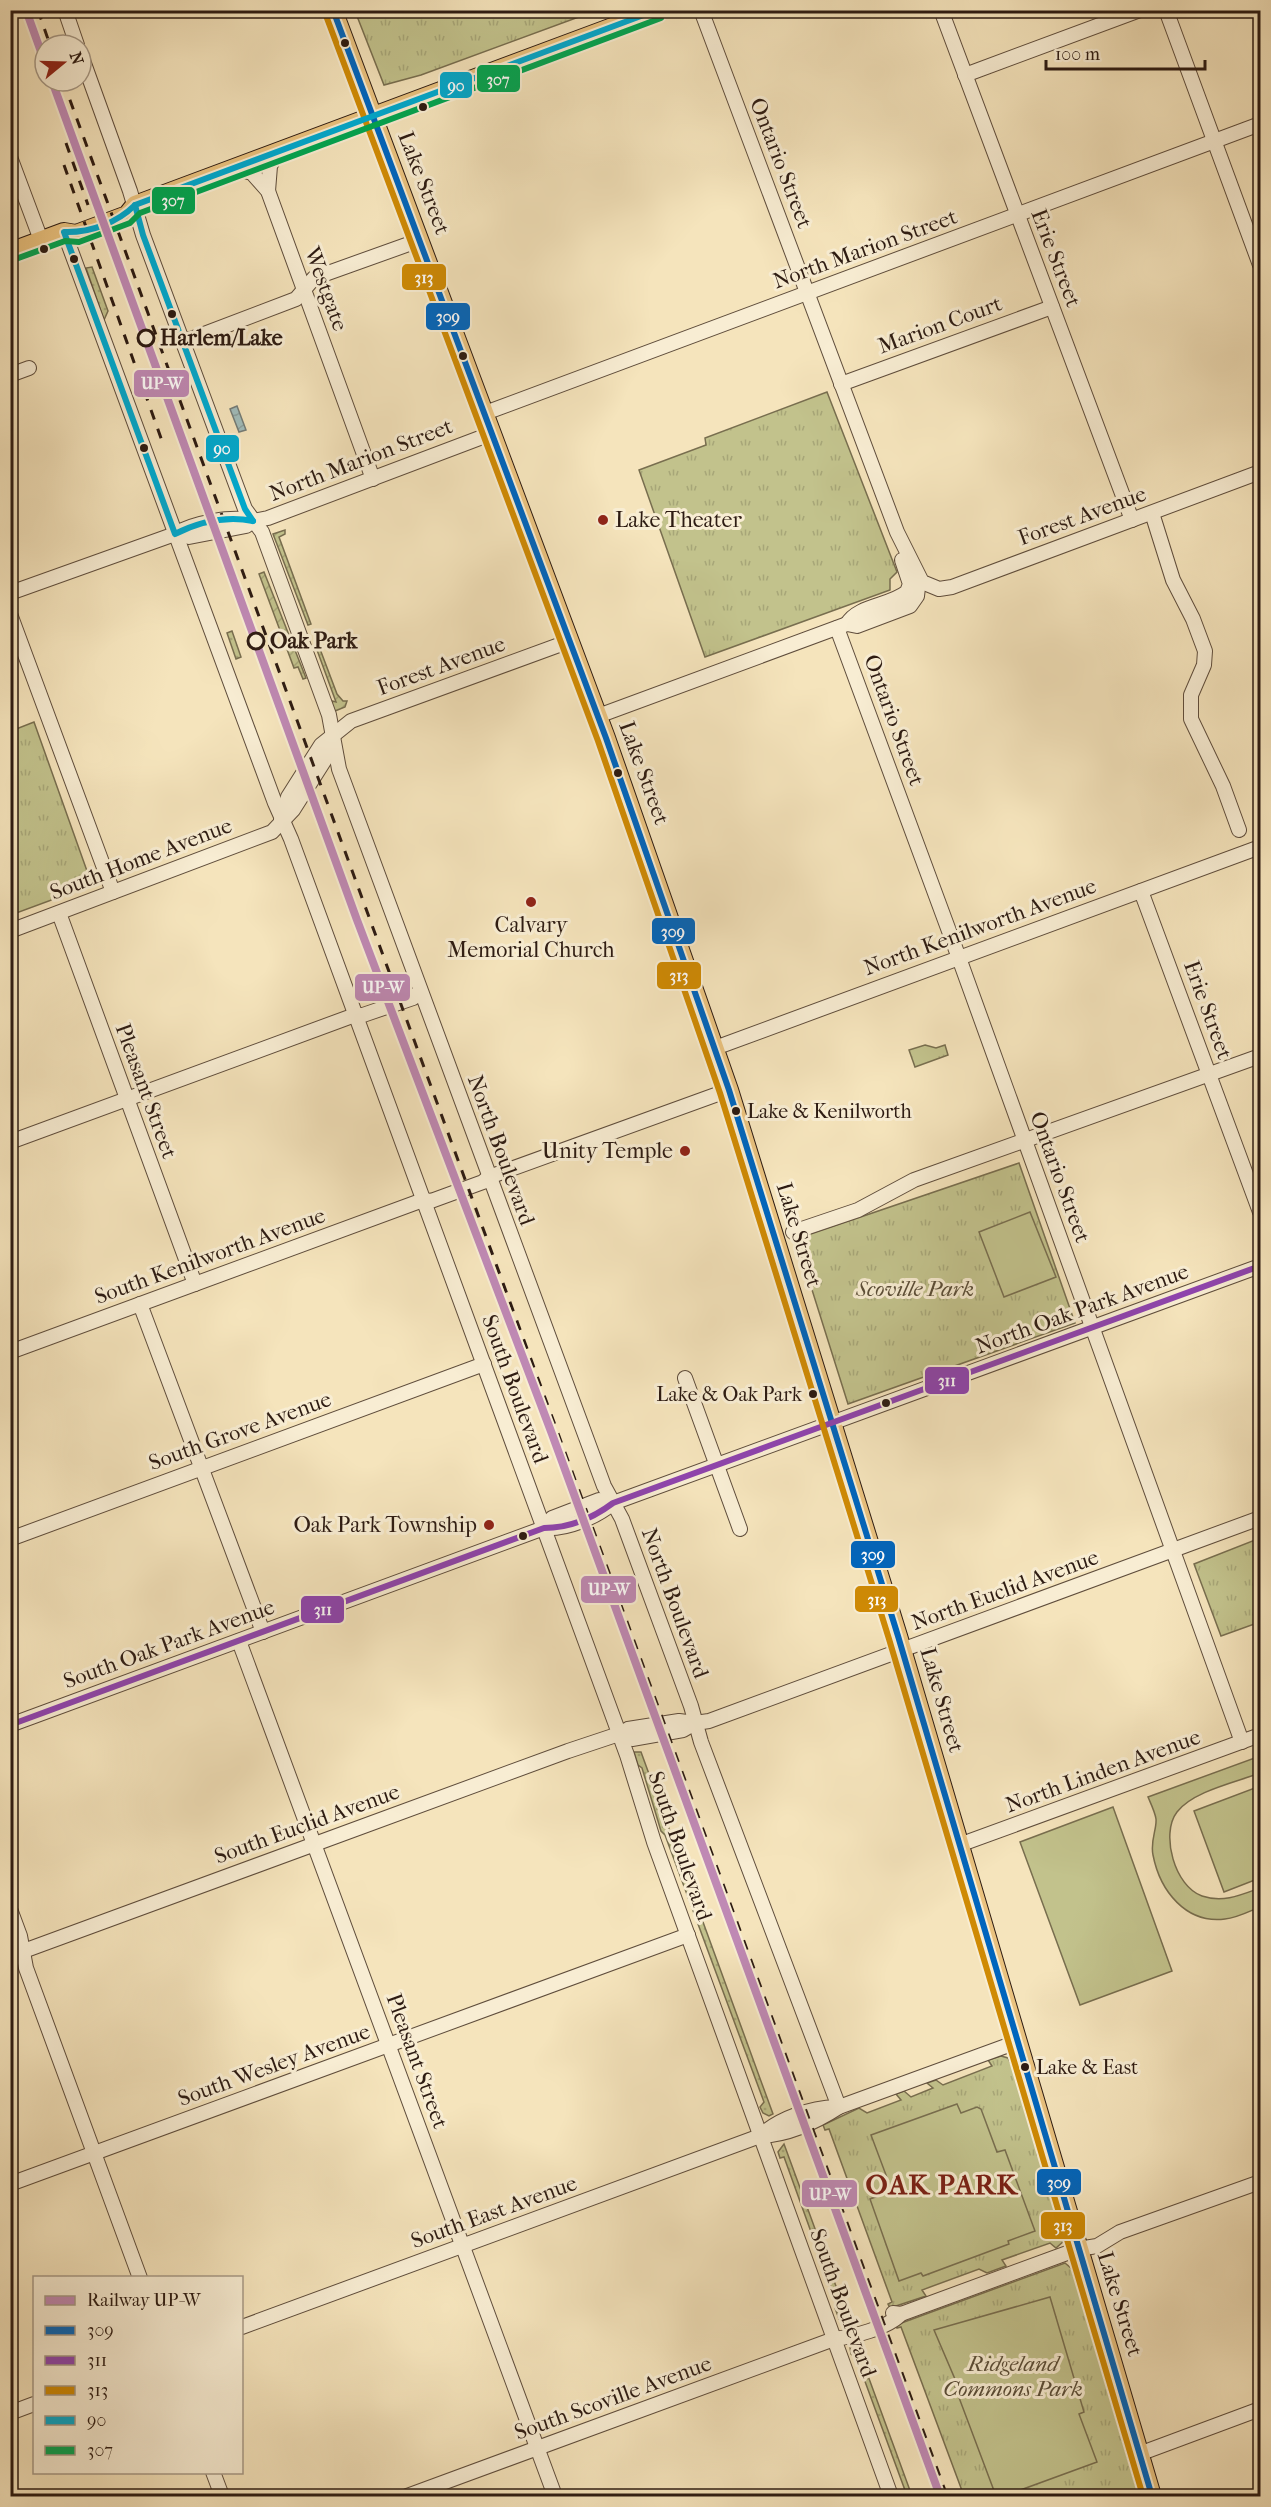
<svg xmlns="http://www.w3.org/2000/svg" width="1271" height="2507" font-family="'IM FELL French Canon',serif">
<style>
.grass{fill:url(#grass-dots);stroke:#786e4f;stroke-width:1.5}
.park{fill:url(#park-tufts);stroke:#786e4f;stroke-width:1.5}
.garden{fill:url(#garden-furrows);stroke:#786e4f;stroke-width:1.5}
.pitch{fill:#c2c28c;stroke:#786e4f;stroke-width:1.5}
.water{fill:url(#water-waves);stroke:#737c77;stroke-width:1.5}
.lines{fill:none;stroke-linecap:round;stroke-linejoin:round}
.minor-casing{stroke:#5f4d3c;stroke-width:16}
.major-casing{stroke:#2d1b12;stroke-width:20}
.minor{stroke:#f8edd3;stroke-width:14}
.major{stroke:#eac27e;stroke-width:18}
.rail{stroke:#2d1b12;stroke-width:3;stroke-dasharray:10 10;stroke-linecap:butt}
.bus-1-casing{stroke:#f8edd3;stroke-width:10}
.bus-2-casing{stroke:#f8edd3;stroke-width:10}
.bus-3-casing{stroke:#f8edd3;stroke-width:10}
.bus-4-casing{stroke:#f8edd3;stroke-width:10}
.bus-5-casing{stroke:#f8edd3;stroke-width:10}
.bus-1{stroke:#0065bd;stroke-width:6}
.bus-2{stroke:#8e44ad;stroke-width:6}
.bus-3{stroke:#cf8a04;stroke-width:6}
.bus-4{stroke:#00a9ce;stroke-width:6}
.bus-5{stroke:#00a651;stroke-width:6}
.rail-1-casing{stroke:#f8edd3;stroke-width:12}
.rail-1{stroke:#bf89b4;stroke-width:8}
.bus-dot{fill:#2d1b12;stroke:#f8edd3;stroke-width:2}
.stop-dot{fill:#f8edd3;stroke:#2d1b12;stroke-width:3}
.poi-dot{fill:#8f2418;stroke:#f8edd3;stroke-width:2}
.labels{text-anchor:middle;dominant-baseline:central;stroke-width:6;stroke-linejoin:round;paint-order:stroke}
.bus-label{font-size:20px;fill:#2d1b12;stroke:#f8edd3;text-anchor:start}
.street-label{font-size:22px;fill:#2d1b12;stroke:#f8edd3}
.stop-label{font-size:22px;font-weight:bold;fill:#2d1b12;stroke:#f8edd3;text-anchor:start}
.poi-label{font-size:22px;fill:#2d1b12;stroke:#f8edd3;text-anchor:end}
.park-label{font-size:22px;font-style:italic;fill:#5a4d37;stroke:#f8edd3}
.district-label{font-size:28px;font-weight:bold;letter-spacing:1.5px;fill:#7a1f14;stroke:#f8edd3}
.line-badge{stroke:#f8edd3;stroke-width:2}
.badge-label{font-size:16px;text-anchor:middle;font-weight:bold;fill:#fff}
</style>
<defs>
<pattern id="grass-dots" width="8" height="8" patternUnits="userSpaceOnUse" patternTransform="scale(1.5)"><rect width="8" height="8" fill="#c2c28c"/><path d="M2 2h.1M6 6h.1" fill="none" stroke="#a7a678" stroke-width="1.8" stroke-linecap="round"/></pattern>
<pattern id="park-tufts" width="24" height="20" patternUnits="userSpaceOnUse" patternTransform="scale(1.5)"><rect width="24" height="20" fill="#c2c28c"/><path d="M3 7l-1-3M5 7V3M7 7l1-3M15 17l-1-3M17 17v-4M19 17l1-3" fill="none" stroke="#a7a678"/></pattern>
<pattern id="garden-furrows" width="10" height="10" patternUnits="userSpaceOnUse" patternTransform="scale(1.5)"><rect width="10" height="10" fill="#c2c28c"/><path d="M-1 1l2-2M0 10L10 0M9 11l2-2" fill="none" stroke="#a7a678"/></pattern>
<pattern id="water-waves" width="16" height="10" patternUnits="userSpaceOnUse" patternTransform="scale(1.5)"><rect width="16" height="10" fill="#a1bcbb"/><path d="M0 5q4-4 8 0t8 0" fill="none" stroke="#8ba1a0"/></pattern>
</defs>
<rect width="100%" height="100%" fill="#f5e4bc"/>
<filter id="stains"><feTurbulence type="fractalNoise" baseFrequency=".00333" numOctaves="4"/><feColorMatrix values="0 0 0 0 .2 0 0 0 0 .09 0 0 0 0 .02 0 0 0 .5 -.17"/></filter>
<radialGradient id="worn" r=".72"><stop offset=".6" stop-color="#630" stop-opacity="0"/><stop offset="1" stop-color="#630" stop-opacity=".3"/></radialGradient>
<g class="grass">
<polygon points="92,267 108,311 104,320 86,268"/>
<polygon points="232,631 241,657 236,659 227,633"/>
<polygon points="634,1752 641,1752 773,2114 769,2116 763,2113 760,2107 764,2102 665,1835 661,1831 642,1768 638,1765"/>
<polygon points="784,2144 848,2319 839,2319 835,2308 837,2304 784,2157 780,2158 778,2152"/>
<polygon points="856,2343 912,2496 904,2496 906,2493 856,2357 851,2354 850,2347"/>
</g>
<g class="park">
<polygon points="355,11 595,11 421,75 384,85"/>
<polygon points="827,392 897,572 890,579 890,590 705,657 639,470 706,445 705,438"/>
<polygon points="34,722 92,885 11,915 11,731"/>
<polygon points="925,1045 936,1048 945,1045 948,1055 915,1067 909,1050"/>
<polygon points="1019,1163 1075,1323 848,1404 796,1239"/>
<polygon points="1260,1538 1260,1622 1221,1636 1194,1564"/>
<polygon points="1001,2056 1008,2058 1012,2066 1056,2213 1063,2226 1065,2240 1056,2248 1050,2243 1002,2260 1006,2266 987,2273 979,2269 922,2290 926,2296 890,2308 888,2304 892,2302 829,2129 825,2130 823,2125 859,2108 867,2113 901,2100 896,2094 904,2091 911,2097 933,2088 927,2083 936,2080 943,2085 992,2066 988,2060"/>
<polygon points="1065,2263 1072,2269 1139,2496 964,2496 901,2327 897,2328 896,2325"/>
</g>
<g class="garden">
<polygon points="285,530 285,534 279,537 311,624 308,625 273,534"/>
<polygon points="264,572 306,678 303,679 298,667 294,668 259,574"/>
<polygon points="320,649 337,694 343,701 347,701 345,707 335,711 328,700 336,702 317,650"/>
</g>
<g class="pitch">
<polygon points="1030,1212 1056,1277 1004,1297 979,1232"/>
<path d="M1260 1756V1773C1237 1782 1193 1791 1177 1812 1160 1834 1175 1887 1202 1896 1223 1903 1241 1895 1260 1888V1907C1250 1911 1237 1918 1225 1919 1186 1924 1160 1891 1153 1855 1150 1841 1157 1829 1156 1819 1155 1812 1151 1804 1148 1797Z"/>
<polygon points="1260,1786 1260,1878 1224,1892 1194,1811"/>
<polygon points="1113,1807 1172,1971 1080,2005 1020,1842"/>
<polygon points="957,2104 961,2113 977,2107 981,2109 997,2152 1005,2150 1035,2231 1008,2241 1009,2244 923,2276 921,2273 899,2281 870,2199 892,2191 871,2135"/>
<polygon points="1050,2297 1084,2412 1079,2414 1097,2462 1004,2496 996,2496 955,2387 960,2385 955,2379 934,2330"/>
</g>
<polygon class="water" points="237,406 246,430 239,432 230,409"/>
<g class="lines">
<defs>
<g id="minor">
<polyline points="65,10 77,45"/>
<polyline points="701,10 897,532 922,582 939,589 952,587 1260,472"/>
<polyline points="941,10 1132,520"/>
<polyline points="1166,10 1260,265"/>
<polyline points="81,55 130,191 143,235 245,509 262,532 329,715 339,769 604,1486 622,1519 691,1706 701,1742 839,2107"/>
<polyline points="965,75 1140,10"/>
<polyline points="10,157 41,240"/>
<polyline points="236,168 252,173 268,191 373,479"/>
<polyline points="268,191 270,166 278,152"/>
<polyline points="64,232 275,803 291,839 627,1755 654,1842 891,2496"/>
<polyline points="183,342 296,299 314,278 420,240"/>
<polyline points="10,375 29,368"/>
<polyline points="841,384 1052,307"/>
<polyline points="485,413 1260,124"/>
<polyline points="1152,513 1173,580 1193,619 1205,651 1204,665 1191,695 1191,719 1223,786 1239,830"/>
<polyline points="175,534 189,537 246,526 253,521 268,518 493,433"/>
<path d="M10 593 175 534C193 523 233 515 253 521"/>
<polyline points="10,614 113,892"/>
<path d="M847 624C858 605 890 606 907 592L910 584 902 560"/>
<polyline points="837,628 959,958 1242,1742"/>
<polyline points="598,716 847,624 857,626 910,606 917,596 919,579"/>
<polyline points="281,820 288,797 321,745 351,721 570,641"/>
<polyline points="1141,891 1260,1212"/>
<polyline points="59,913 195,1284"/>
<polyline points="10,931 272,832 293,810 326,758 332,739"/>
<polyline points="715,1048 1260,847"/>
<polyline points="10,1142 355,1015 363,1015 413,998 420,991"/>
<polyline points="793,1232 858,1210 914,1180 1260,1056"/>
<polyline points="140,1304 263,1632"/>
<polyline points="10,1352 423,1200 431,1201 483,1182 489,1177 729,1090"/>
<polyline points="685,1378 740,1529"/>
<polyline points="544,1528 552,1518 599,1500 613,1503"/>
<polyline points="10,1539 484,1364"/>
<polyline points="239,1641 555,2496"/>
<path d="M10 1725 544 1528C567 1530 596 1517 613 1503L1260 1266"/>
<polyline points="619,1734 632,1739 683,1730 695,1723"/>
<polyline points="959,1845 1260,1735"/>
<polyline points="10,1909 20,1936 26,1968 140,2278"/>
<polyline points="10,1956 568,1751 619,1734 628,1729 679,1721 695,1723 709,1721 1260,1518"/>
<path d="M760 2136C780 2118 810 2108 837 2107"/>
<polyline points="10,2184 688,1935"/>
<polyline points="893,2313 901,2314 1078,2249 1097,2246 1120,2232 1260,2182"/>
<path d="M242 2327 760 2136C788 2135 816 2122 839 2107L1017 2042"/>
<polyline points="10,2413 34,2404"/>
<polyline points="1139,2454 1260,2409"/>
<polyline points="213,2472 222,2496"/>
<path d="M407 2496 834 2339C852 2337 888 2328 901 2314"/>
</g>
<g id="major">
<polyline points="333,10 606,738 729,1090 898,1636 1152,2496"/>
<polyline points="10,252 64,232 76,234 127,215 135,205 658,10"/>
</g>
</defs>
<use href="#minor" class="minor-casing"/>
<use href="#major" class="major-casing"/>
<use href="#minor" class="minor"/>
<use href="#major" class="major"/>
<g class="rail">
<polyline points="38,10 50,45"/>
<polyline points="63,81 947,2496"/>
<polyline points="66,143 88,205"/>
<polyline points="64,165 162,441"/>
</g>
<defs>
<polyline id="bus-1" points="333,10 606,738 729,1090 898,1636 1152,2496"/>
<path id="bus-2" d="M10 1725 544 1528C570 1528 593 1518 613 1503L1260 1266"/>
<polyline id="bus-3" points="325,13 598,741 720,1093 889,1639 1143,2496"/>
<g id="bus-4">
<polyline points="135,205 143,235 245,509 253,521"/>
<path d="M253 521C227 516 199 522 175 534L64 232C90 233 117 223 135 205L657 10"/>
</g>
<polyline id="bus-5" points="13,260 65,241 79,242 130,223 140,213 661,18"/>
</defs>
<use href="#bus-1" class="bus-1-casing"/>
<use href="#bus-2" class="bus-2-casing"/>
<use href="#bus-3" class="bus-3-casing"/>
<use href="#bus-4" class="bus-4-casing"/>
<use href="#bus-5" class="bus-5-casing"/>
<use href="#bus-1" class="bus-1"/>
<use href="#bus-2" class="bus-2"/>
<use href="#bus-3" class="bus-3"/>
<use href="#bus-4" class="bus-4"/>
<use href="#bus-5" class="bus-5"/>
<defs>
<g id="rail-1">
<polyline points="26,10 45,63"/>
<polyline points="52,81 357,920 552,1434 940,2496"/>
</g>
</defs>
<use href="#rail-1" class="rail-1-casing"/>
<use href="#rail-1" class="rail-1"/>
</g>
<g class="bus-dot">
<circle cx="345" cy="43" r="5"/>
<circle cx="423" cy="107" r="5"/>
<circle cx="44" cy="249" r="5"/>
<circle cx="74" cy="259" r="5"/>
<circle cx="172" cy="314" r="5"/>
<circle cx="463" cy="356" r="5"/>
<circle cx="144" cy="448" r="5"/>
<circle cx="618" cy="773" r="5"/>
<circle cx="736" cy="1111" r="5"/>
<circle cx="813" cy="1394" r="5"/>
<circle cx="886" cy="1403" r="5"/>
<circle cx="523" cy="1536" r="5"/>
<circle cx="1025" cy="2067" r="5"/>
</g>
<g class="stop-dot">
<circle cx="146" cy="338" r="8"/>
<circle cx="256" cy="641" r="8"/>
</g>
<g class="poi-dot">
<circle cx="603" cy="520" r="6"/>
<circle cx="531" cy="902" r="6"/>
<circle cx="685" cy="1151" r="6"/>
<circle cx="489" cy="1525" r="6"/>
</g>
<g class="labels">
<g class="bus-label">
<text x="747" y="1111">Lake &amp; Kenilworth</text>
<text x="802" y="1394" text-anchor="end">Lake &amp; Oak Park</text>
<text x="1036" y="2067">Lake &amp; East</text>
</g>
<g class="street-label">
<text transform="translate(781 163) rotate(69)">Ontario Street</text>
<text transform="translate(424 183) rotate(69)">Lake Street</text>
<text transform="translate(865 249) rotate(-20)">North Marion Street</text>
<text transform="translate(1056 258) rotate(69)">Erie Street</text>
<text transform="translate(326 289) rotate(70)">Westgate</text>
<text transform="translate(940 325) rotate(-20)">Marion Court</text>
<text transform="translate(361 460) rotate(-21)">North Marion Street</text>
<text transform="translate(1082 516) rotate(-20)">Forest Avenue</text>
<text transform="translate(441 666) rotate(-20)">Forest Avenue</text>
<text transform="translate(894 720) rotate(70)">Ontario Street</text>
<text transform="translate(644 773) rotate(70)">Lake Street</text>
<text transform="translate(141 859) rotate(-21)">South Home Avenue</text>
<text transform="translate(980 927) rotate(-20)">North Kenilworth Avenue</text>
<text transform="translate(1208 1010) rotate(70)">Erie Street</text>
<text transform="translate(146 1091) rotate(70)">Pleasant Street</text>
<text transform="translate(501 1150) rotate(70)">North Boulevard</text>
<text transform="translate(1060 1177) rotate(70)">Ontario Street</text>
<text transform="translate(799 1235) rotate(73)">Lake Street</text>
<text transform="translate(210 1256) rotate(-20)">South Kenilworth Avenue</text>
<text transform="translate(1082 1309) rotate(-20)">North Oak Park Avenue</text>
<text transform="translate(515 1389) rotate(70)">South Boulevard</text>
<text transform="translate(240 1431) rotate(-20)">South Grove Avenue</text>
<text transform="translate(1005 1590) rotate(-20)">North Euclid Avenue</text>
<text transform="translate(675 1603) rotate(70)">North Boulevard</text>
<text transform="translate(169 1644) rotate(-20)">South Oak Park Avenue</text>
<text transform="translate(942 1700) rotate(74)">Lake Street</text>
<text transform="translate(1103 1771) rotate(-20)">North Linden Avenue</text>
<text transform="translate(307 1824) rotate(-20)">South Euclid Avenue</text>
<text transform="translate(680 1846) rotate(71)">South Boulevard</text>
<text transform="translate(417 2061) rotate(70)">Pleasant Street</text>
<text transform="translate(274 2065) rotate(-20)">South Wesley Avenue</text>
<text transform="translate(494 2212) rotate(-20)">South East Avenue</text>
<text transform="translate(843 2303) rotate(70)">South Boulevard</text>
<text transform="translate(1120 2304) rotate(73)">Lake Street</text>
<text transform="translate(613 2398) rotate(-20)">South Scoville Avenue</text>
</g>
<g class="stop-label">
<text x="160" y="338">Harlem/Lake</text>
<text x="270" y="641">Oak Park</text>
</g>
<g class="poi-label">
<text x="615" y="520" text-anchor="start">Lake Theater</text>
<text x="531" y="925" text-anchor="middle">Calvary<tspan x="531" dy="25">Memorial Church</tspan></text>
<text x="673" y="1151">Unity Temple</text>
<text x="477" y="1525">Oak Park Township</text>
</g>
<g class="park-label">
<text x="915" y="1289">Scoville Park</text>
<text x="1013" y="2364">Ridgeland<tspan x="1013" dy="25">Commons Park</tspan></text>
</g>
<g class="district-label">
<text x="942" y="2184">OAK PARK</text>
</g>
</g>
<g class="line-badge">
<rect x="476" y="64" width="45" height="29" rx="6" fill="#00a651"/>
<rect x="439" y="71" width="34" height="28" rx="6" fill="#00a9ce"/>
<rect x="151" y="186" width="45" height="29" rx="6" fill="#00a651"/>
<rect x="401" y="263" width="46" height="28" rx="6" fill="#cf8a04"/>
<rect x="425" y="302" width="46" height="29" rx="6" fill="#0065bd"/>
<rect x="133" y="369" width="57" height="29" rx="6" fill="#bf89b4"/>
<rect x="205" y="434" width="35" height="29" rx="6" fill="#00a9ce"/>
<rect x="651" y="917" width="45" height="28" rx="6" fill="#0065bd"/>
<rect x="656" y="961" width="46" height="29" rx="6" fill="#cf8a04"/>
<rect x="354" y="973" width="57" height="29" rx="6" fill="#bf89b4"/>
<rect x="924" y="1366" width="46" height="29" rx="6" fill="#8e44ad"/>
<rect x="850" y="1540" width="46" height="29" rx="6" fill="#0065bd"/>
<rect x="580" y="1575" width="57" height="29" rx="6" fill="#bf89b4"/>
<rect x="854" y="1585" width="45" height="28" rx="6" fill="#cf8a04"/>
<rect x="300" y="1595" width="45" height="29" rx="6" fill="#8e44ad"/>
<rect x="1036" y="2168" width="46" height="28" rx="6" fill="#0065bd"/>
<rect x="801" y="2179" width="57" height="29" rx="6" fill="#bf89b4"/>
<rect x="1040" y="2211" width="46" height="29" rx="6" fill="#cf8a04"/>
</g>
<g class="badge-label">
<text x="498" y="85">307</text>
<text x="456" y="91">90</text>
<text x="173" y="206">307</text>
<text x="424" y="283">313</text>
<text x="448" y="322">309</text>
<text x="162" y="389">UP-W</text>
<text x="222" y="454">90</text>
<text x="673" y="937">309</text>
<text x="679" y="981">313</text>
<text x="383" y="993">UP-W</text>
<text x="947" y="1386">311</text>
<text x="873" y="1560">309</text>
<text x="609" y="1595">UP-W</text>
<text x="877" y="1605">313</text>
<text x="323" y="1615">311</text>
<text x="1059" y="2188">309</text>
<text x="830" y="2200">UP-W</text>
<text x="1063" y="2231">313</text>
</g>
<rect width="1271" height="2507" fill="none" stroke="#f5e4bc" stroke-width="36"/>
<rect x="12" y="12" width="1247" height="2483" fill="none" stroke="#2d1b12" stroke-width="3"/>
<rect x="18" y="18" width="1235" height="2471" fill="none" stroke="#2d1b12" stroke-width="1.5"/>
<rect x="33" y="2276" width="210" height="198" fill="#f8edd3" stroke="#a79986" stroke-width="1.5"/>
<rect x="45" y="2296" width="30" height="9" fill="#bf89b4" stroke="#a79986" stroke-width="1.5"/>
<text x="87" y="2306" font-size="18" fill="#2d1b12">Railway UP-W</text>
<rect x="45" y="2326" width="30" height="9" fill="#0065bd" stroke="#a79986" stroke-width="1.5"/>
<text x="87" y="2336" font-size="18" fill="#2d1b12">309</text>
<rect x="45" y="2356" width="30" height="9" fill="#8e44ad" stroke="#a79986" stroke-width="1.5"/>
<text x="87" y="2366" font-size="18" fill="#2d1b12">311</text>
<rect x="45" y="2386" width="30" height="9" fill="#cf8a04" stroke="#a79986" stroke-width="1.5"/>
<text x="87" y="2396" font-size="18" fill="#2d1b12">313</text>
<rect x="45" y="2416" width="30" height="9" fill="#00a9ce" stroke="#a79986" stroke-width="1.5"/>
<text x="87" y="2426" font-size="18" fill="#2d1b12">90</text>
<rect x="45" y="2446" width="30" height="9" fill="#00a651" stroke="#a79986" stroke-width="1.5"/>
<text x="87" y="2456" font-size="18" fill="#2d1b12">307</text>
<g transform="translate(63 63) rotate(71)"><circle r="28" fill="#f8edd3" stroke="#a79986" stroke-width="1.5"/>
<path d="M0-4.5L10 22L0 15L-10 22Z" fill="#8f2418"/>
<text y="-9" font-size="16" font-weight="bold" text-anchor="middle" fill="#2d1b12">N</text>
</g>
<path d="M1046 60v9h159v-9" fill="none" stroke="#2d1b12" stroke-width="3"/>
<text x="1055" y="60" font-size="18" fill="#2d1b12" stroke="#f8edd3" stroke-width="4.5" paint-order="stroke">100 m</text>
<rect width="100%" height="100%" filter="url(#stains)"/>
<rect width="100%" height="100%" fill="url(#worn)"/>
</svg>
